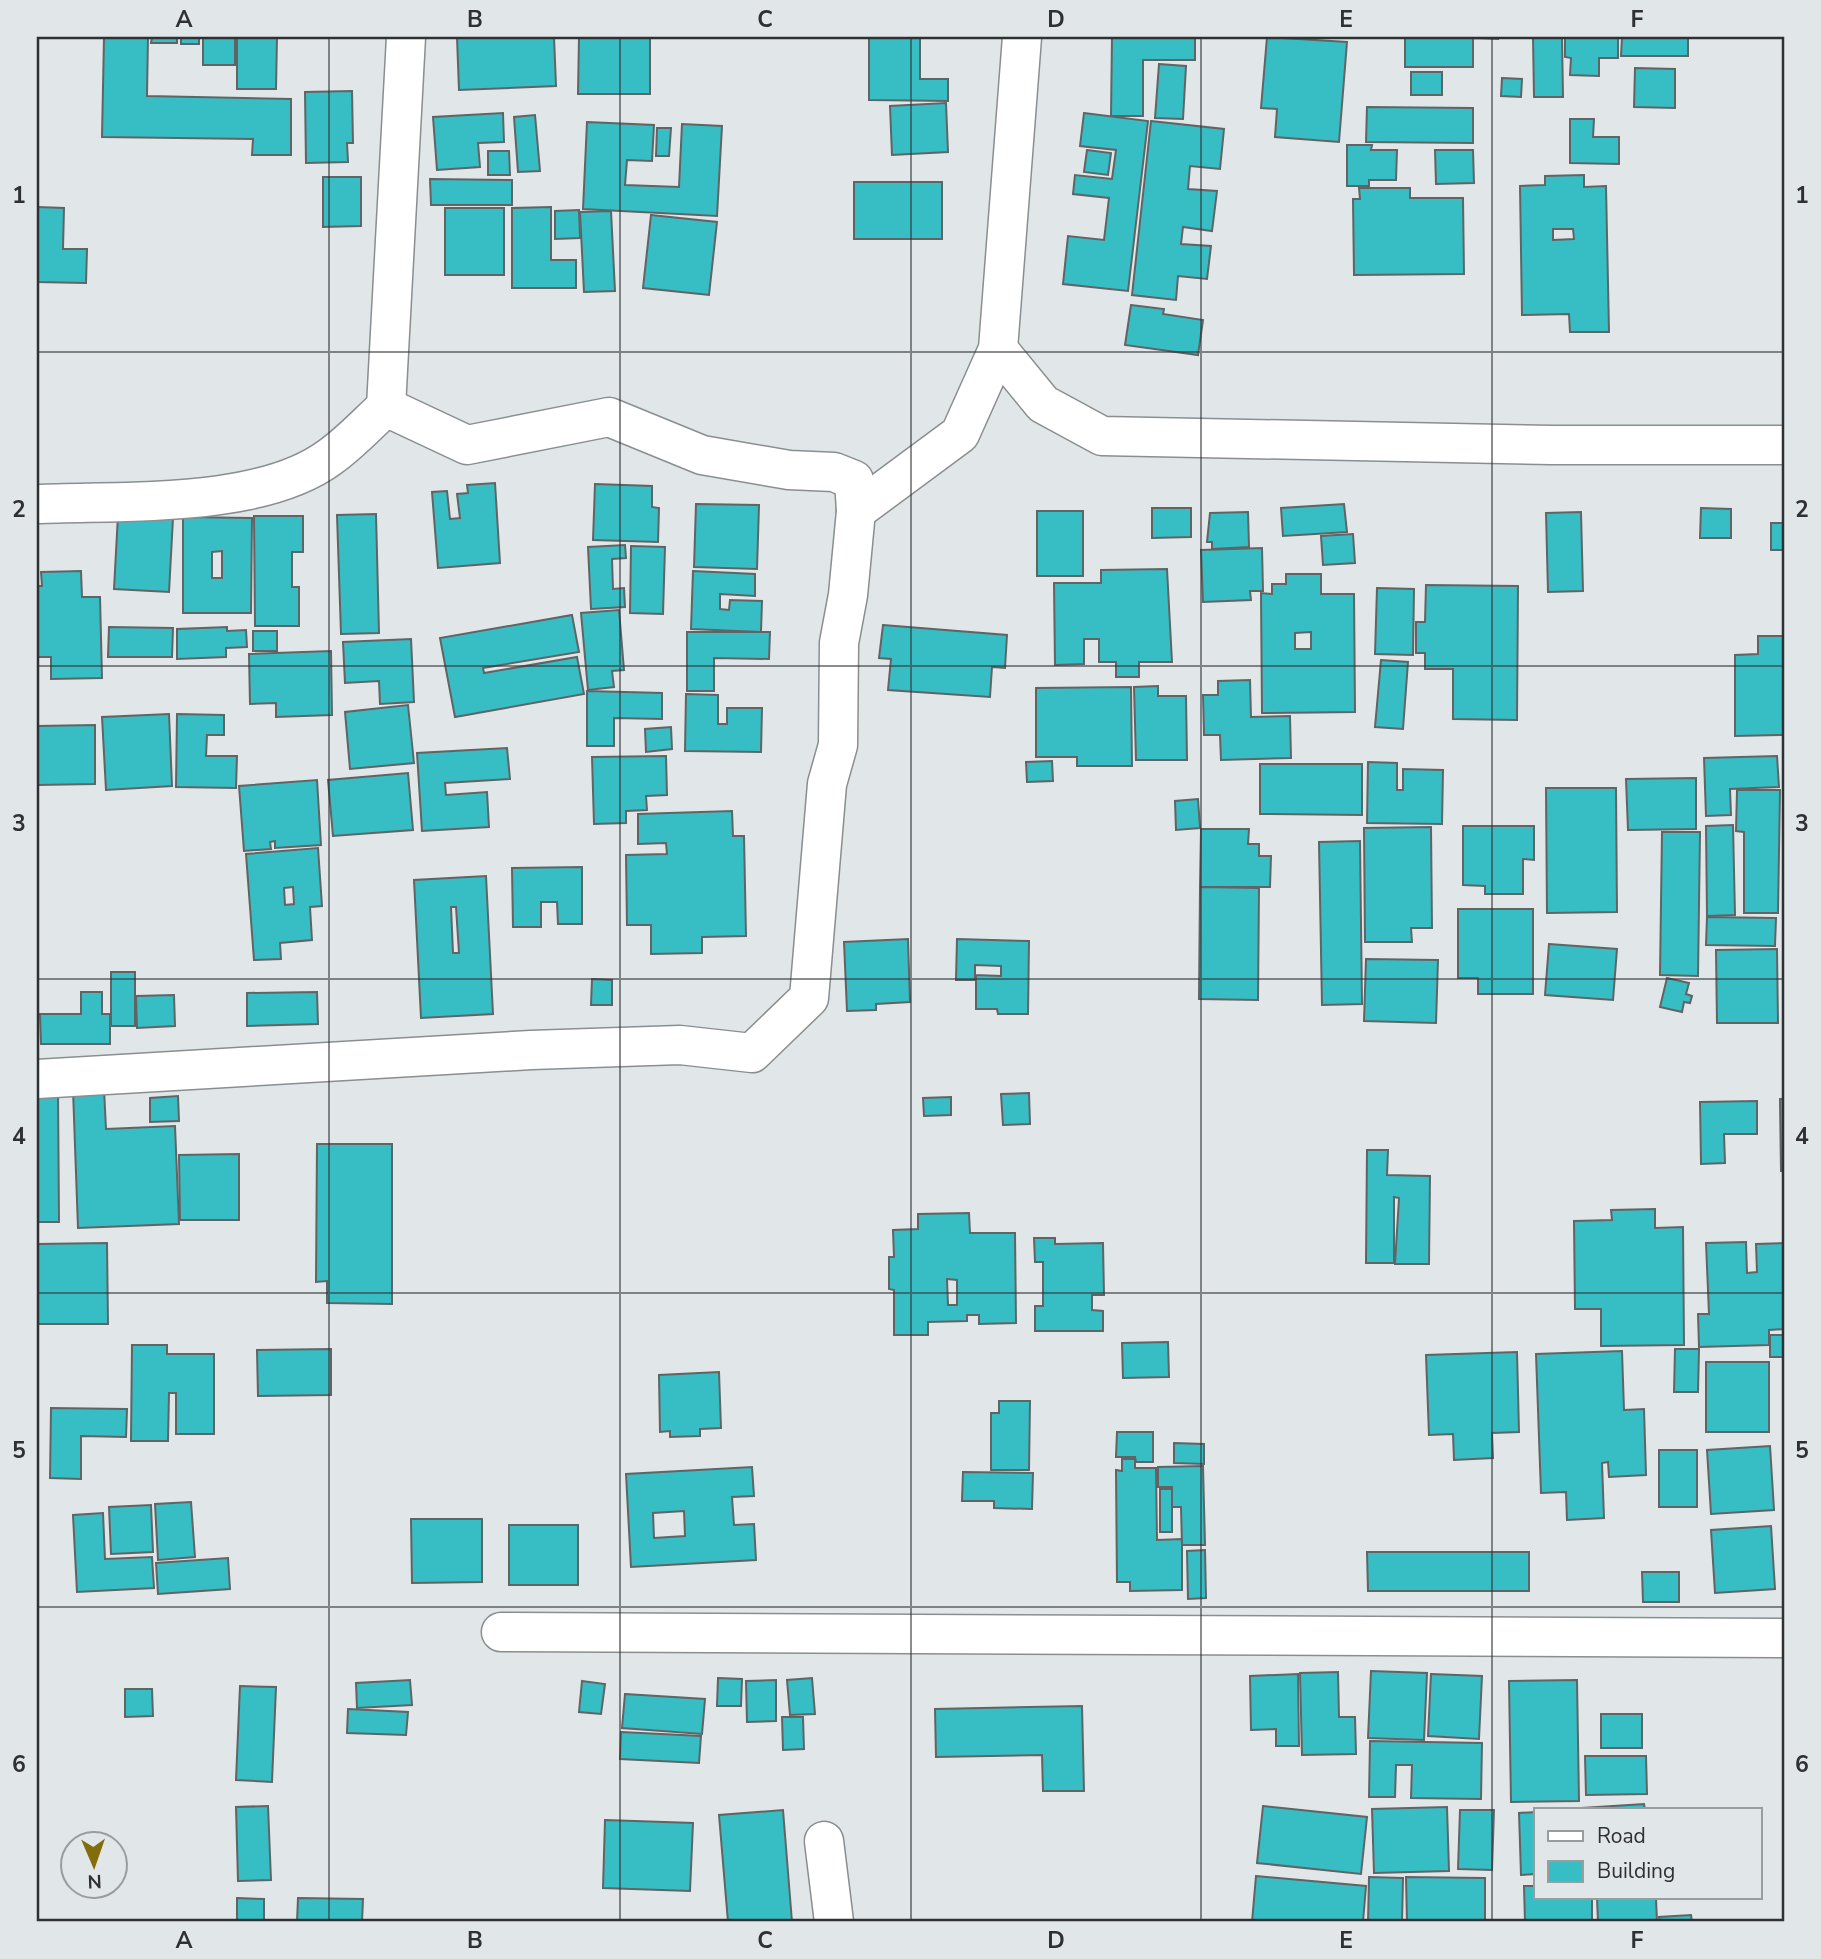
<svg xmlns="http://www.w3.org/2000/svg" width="1821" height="1959" font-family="'Nunito Sans',sans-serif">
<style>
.building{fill:#37bec5;stroke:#606465;stroke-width:2;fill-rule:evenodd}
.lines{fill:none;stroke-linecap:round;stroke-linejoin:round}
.minor-casing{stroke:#8a8e90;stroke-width:41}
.minor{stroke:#fff;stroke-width:38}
.grid{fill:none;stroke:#2f3031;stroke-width:2;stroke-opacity:0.55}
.neatline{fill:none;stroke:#2f3031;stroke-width:2.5}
.grid-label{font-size:23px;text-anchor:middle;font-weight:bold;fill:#2f3031}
</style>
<rect width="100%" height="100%" fill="#e1e6e8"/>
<g class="building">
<polygon points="104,37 148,37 147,96 291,99 291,155 252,155 253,139 102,137"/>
<polygon points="152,37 177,37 177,43 151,43"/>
<rect x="181" y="37" width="18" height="7"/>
<rect x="203" y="37" width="32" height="28"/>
<polygon points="237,37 277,37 276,89 237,89"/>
<polygon points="457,37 554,37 556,86 459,90"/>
<polygon points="579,37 650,37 650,94 578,94"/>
<polygon points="869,37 920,37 920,79 948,79 948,101 869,100"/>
<polygon points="1112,37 1195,37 1195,60 1143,60 1143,116 1111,116"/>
<polygon points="1267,37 1347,42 1339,142 1275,137 1277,109 1261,108"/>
<polygon points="1405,37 1498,37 1498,39 1473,38 1473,67 1405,67"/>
<polygon points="1533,37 1562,37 1563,97 1534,97"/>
<polygon points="1565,37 1618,37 1618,58 1599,58 1599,76 1570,75 1571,58 1565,57"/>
<polygon points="1622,37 1688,37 1688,56 1621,56"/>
<polygon points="1159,64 1186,66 1183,119 1155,118"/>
<polygon points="1635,68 1675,69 1675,108 1634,107"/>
<rect x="1411" y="72" width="31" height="23"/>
<polygon points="1502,78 1522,79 1521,97 1501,96"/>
<polygon points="352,91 353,143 347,143 348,162 306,163 305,92"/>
<polygon points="946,103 948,152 892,155 890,106"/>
<polygon points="1367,107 1473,108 1473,143 1366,142"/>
<polygon points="503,113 504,142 478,143 480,167 437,170 433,117"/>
<polygon points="1084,113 1148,121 1128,291 1063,284 1068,236 1104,240 1109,198 1073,194 1075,175 1112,179 1116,150 1080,146"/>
<polygon points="535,115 540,171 518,172 514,117"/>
<polygon points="1570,119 1594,119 1593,137 1619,137 1619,164 1570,163"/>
<polygon points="1151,121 1224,129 1220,169 1190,166 1188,189 1217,191 1212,231 1183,227 1181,244 1211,246 1207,279 1178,276 1176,300 1132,295"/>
<polygon points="587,122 654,125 652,161 627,160 625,185 679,187 682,124 722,126 717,216 583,209"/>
<polygon points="657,128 671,128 669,156 656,156"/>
<polygon points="1347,145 1372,145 1371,150 1397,150 1396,180 1369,180 1369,186 1347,186"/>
<polygon points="1087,150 1111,153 1108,175 1084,172"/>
<polygon points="1435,150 1473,150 1474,183 1436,184"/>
<polygon points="488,151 509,151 510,175 488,175"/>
<path d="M1584 175V187L1606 186 1609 332H1570L1569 314 1522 315 1520 186 1545 185V176ZM1553 229H1573L1574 239 1553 240Z"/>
<polygon points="323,177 361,177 361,226 323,227"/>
<polygon points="430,179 512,180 512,205 431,205"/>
<rect x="854" y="182" width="88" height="57"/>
<polygon points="1359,188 1410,188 1410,198 1463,198 1464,274 1354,275 1353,199 1360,199"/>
<polygon points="37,207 64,208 63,249 87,249 86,283 37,282"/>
<polygon points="551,207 551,260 576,260 576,288 512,288 512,208"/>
<rect x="445" y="208" width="59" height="67"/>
<polygon points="579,210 580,238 555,239 555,211"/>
<polygon points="611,211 615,291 584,292 580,212"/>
<polygon points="651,215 717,222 709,295 643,288"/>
<polygon points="1131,305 1164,309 1163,314 1203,320 1198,355 1125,345"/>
<polygon points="495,483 500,563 438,568 432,492 447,491 450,519 460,518 457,494 468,493 467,485"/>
<polygon points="595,484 652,486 652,507 659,508 658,542 593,540"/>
<polygon points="696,504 759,505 757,569 694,567"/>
<polygon points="1344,504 1347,532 1283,536 1281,508"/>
<polygon points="1152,508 1191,508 1191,537 1152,538"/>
<polygon points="1701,508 1731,509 1731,538 1700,538"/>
<rect x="1037" y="511" width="46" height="65"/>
<polygon points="1248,512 1249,547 1212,549 1212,542 1207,542 1210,513"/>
<polygon points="1581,512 1583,591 1548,592 1546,513"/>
<polygon points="376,514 379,633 341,634 337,515"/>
<polygon points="118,515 173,518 169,592 114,589"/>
<polygon points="254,516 303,516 303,552 292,552 292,587 299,587 299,626 255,626"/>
<path d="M183 517 252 518 251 613H183ZM222 551V578H212V552Z"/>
<rect x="1771" y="523" width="13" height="27"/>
<polygon points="1353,534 1355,563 1323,565 1321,536"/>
<polygon points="625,545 626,558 612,559 613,589 624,588 625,607 591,609 588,547"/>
<polygon points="631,546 665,547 663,614 630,613"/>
<polygon points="1262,548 1263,591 1250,591 1251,600 1203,602 1201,550"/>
<polygon points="1167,569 1172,662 1139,662 1139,677 1116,677 1116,662 1099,662 1099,639 1084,639 1084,664 1055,665 1054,583 1101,583 1101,570"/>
<polygon points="81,571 82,597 100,597 102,678 51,679 51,657 37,657 37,586 42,586 41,572"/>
<polygon points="693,571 755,574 755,596 720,594 720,609 729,610 730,600 762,601 761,632 691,629"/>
<path d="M1286 574H1321V594H1354L1355 712 1262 713 1261 593 1272 594V584H1286ZM1311 632V649H1295V633Z"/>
<polygon points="1426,585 1518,586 1517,720 1453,719 1453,669 1425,669 1425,653 1416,653 1416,622 1425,622"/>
<polygon points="1377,588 1414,589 1413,655 1375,654"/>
<polygon points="619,610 624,670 612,671 614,687 588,690 581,613"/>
<polygon points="572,615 579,652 483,668 484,673 577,657 584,694 455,717 440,638"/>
<polygon points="883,625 1007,635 1005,668 992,667 990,697 888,690 891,659 879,658"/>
<polygon points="109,627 173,628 172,657 108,657"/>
<polygon points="227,627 227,631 246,630 247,647 226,648 226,657 177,659 177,629"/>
<rect x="253" y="631" width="24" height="20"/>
<polygon points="687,632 770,632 769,659 714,658 714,691 687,691"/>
<polygon points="1758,636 1784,636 1784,735 1735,736 1735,655 1758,654"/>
<polygon points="411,639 414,702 380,704 379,681 345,683 343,642"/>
<polygon points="331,651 332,715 276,717 276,703 250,704 249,654"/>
<polygon points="1381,660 1408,662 1403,729 1375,727"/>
<polygon points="1250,680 1251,717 1290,716 1291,758 1221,760 1220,735 1204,735 1203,695 1218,695 1218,681"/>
<polygon points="1158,686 1158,696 1186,696 1187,760 1136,760 1134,687"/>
<polygon points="1131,687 1132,766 1077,766 1077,757 1036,757 1036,688"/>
<polygon points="587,691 662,693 662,719 614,718 614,746 587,746"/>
<polygon points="686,694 718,695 718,724 727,724 727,708 762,708 761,752 685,751"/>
<polygon points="408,705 414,763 350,769 345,712"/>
<polygon points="169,714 172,786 106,790 102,717"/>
<polygon points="177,714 224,715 224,735 207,735 206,756 237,756 236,788 176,787"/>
<polygon points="95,725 95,784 37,785 37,726"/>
<polygon points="671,727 672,749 646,752 645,729"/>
<polygon points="507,748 510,779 445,783 446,795 487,792 489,827 422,831 417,753"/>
<polygon points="666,756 667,795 646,796 647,810 626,811 626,823 594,824 592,757"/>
<polygon points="1777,756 1779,787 1730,789 1731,815 1706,816 1704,758"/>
<polygon points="1052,761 1053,781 1027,782 1026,762"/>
<polygon points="1368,762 1397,763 1397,790 1403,790 1403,769 1443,770 1442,824 1367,823"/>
<polygon points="1260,764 1362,764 1362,815 1260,814"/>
<polygon points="408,773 413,830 333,836 328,780"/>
<polygon points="1696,778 1696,829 1628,830 1626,779"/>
<polygon points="317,780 321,845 275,848 275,841 270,842 271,849 244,851 239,786"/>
<polygon points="1546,788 1616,788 1617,912 1547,913"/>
<polygon points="1737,790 1780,790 1778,913 1744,913 1744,832 1736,831"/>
<polygon points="1198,799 1200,828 1176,830 1175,801"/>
<polygon points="732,811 733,836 744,836 746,936 702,937 702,953 651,954 651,925 627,925 626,855 667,854 666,843 638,844 638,814"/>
<polygon points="1733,825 1735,915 1707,916 1706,826"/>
<polygon points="1463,826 1534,826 1534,860 1523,859 1523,894 1485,894 1485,886 1463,885"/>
<polygon points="1431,827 1432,928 1411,928 1412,942 1365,942 1364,828"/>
<polygon points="1201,829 1249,829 1248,844 1259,844 1259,856 1271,856 1270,887 1200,887"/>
<polygon points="1662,832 1700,832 1698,976 1660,975"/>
<polygon points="1360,841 1362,1004 1322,1005 1319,842"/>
<path d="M318 848 322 906 310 907 312 940 280 943 281 959 254 960 246 854ZM293 887 294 904 285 905 284 888Z"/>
<polygon points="582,867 582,924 558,924 557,902 541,902 541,927 513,927 512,868"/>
<path d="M486 876 493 1014 421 1018 414 880ZM451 907H456L459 953H453Z"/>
<polygon points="1200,887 1259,888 1258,1000 1199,999"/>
<polygon points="1458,909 1533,909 1533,994 1478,994 1478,978 1458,978"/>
<polygon points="1707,917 1776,918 1775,946 1706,945"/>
<polygon points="908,939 910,1002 876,1004 876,1010 847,1011 844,942"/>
<polygon points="957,939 1029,941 1028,1014 998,1014 997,1009 976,1009 976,975 1001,976 1001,966 975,965 975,980 956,980"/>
<polygon points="1549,944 1617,949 1613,1000 1545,995"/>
<polygon points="1777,949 1778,1023 1717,1023 1716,950"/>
<polygon points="1366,959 1438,960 1436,1023 1364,1021"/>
<rect x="111" y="972" width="24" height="54"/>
<polygon points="1667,978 1689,983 1686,994 1692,996 1690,1003 1684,1002 1682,1012 1660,1007"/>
<polygon points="592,979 612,980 612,1005 591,1005"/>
<polygon points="81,992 102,992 102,1014 110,1014 110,1044 41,1044 40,1014 81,1014"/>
<polygon points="317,992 318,1024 247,1026 247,993"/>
<polygon points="174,995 175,1026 137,1028 136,996"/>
<polygon points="104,1089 106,1129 175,1126 179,1224 78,1228 73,1090"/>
<polygon points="37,1091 58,1091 59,1222 37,1222"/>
<polygon points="1029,1093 1030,1124 1003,1125 1001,1094"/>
<polygon points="178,1096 179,1121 150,1122 150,1098"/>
<polygon points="951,1097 951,1115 924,1116 923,1098"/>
<polygon points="1780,1099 1784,1099 1784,1171 1781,1171"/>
<polygon points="1757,1101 1757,1134 1724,1134 1725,1163 1701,1164 1700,1102"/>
<polygon points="317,1144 392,1144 392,1304 327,1303 327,1281 316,1282"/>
<polygon points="1367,1150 1388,1150 1387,1175 1430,1176 1429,1264 1395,1264 1399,1198 1394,1197 1394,1263 1366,1263"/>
<polygon points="239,1154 239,1220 180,1220 179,1155"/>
<polygon points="1655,1209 1655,1228 1683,1227 1684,1345 1601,1346 1601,1309 1575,1309 1574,1221 1612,1220 1611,1210"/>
<path d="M969 1213 970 1233H1015L1016 1323 979 1324V1315H967V1321L928 1322V1335H894V1290L889 1289V1257H894L893 1230 918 1229V1214ZM947 1279 957 1280V1305H948Z"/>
<polygon points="1034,1238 1055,1238 1055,1244 1103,1243 1104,1295 1092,1295 1092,1310 1103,1311 1103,1331 1035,1331 1035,1306 1043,1306 1043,1262 1035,1262"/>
<polygon points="1746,1242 1747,1273 1757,1272 1756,1244 1784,1243 1784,1329 1769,1330 1769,1345 1699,1347 1698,1314 1709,1314 1706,1243"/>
<polygon points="107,1243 108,1324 37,1324 37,1244"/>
<rect x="1770" y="1335" width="14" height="22"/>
<polygon points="1168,1342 1169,1377 1123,1378 1122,1343"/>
<polygon points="132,1345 167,1345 167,1354 214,1354 214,1434 176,1434 176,1393 169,1393 168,1441 131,1441"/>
<polygon points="331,1349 331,1395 258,1396 257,1350"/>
<polygon points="1675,1349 1699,1349 1698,1392 1674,1392"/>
<polygon points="1622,1351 1624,1410 1644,1409 1646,1475 1609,1477 1608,1462 1602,1463 1604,1518 1567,1520 1566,1492 1541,1493 1536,1354"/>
<polygon points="1517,1352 1519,1432 1492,1433 1493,1458 1454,1460 1453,1434 1429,1435 1426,1355"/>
<rect x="1706" y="1362" width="63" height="70"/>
<polygon points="719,1372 721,1428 700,1429 700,1436 670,1437 670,1431 660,1432 659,1375"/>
<polygon points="999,1401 1030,1401 1029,1470 991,1470 991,1413 999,1413"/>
<polygon points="51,1408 127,1409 126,1437 81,1436 81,1479 50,1478"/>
<polygon points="1117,1432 1153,1432 1153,1462 1136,1462 1135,1457 1116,1457"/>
<polygon points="1174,1443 1204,1444 1204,1464 1174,1463"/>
<polygon points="1770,1446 1774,1510 1711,1514 1707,1450"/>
<rect x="1659" y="1450" width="38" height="57"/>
<polygon points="1122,1459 1135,1459 1135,1468 1156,1468 1157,1540 1182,1539 1182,1590 1130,1591 1130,1582 1117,1582 1116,1470 1122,1471"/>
<polygon points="1203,1466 1205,1545 1182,1545 1181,1507 1172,1507 1172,1487 1158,1487 1158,1467"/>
<path d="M752 1467 754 1496 732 1497 734 1525 754 1524 756 1560 631 1567 626 1474ZM684 1511 685 1536 654 1538 653 1513Z"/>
<polygon points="963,1472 1033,1473 1032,1509 994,1508 994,1501 962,1501"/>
<rect x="1160" y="1489" width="12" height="43"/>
<polygon points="191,1502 195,1557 158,1560 155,1504"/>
<polygon points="151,1505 153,1552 111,1554 109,1507"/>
<polygon points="103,1513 105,1559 152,1557 154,1588 77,1592 73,1515"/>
<polygon points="411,1519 482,1519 482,1582 412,1583"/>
<rect x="509" y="1525" width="69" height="60"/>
<polygon points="1771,1526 1775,1589 1715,1593 1711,1530"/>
<polygon points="1205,1550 1206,1598 1188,1599 1187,1551"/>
<polygon points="1367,1552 1529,1552 1529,1591 1368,1591"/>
<polygon points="228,1558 230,1589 158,1594 156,1563"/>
<polygon points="1642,1572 1679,1572 1679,1602 1643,1602"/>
<polygon points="1371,1671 1427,1673 1424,1740 1368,1738"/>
<polygon points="1338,1672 1339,1717 1355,1717 1356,1754 1302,1755 1300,1673"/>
<polygon points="1298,1674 1299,1746 1276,1746 1276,1729 1251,1730 1250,1676"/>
<polygon points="1431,1674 1482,1676 1479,1739 1428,1736"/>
<polygon points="718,1678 742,1679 741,1706 717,1706"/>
<polygon points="812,1678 815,1714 790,1715 787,1680"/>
<polygon points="410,1680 412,1705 357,1708 356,1683"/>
<polygon points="776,1680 776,1721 747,1722 746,1681"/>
<polygon points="1577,1680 1579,1801 1511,1802 1509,1681"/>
<polygon points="582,1681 605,1684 601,1714 579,1712"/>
<polygon points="240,1686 276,1687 272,1782 236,1780"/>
<polygon points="125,1689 152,1689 153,1716 125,1717"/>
<polygon points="625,1694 705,1699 702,1734 622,1728"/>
<polygon points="1082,1706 1084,1791 1043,1791 1042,1755 936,1757 935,1709"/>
<polygon points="348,1709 408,1712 406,1735 347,1733"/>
<rect x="1601" y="1714" width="41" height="34"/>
<polygon points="782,1717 803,1717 804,1749 783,1750"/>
<polygon points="621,1732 701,1736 699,1763 620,1759"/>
<polygon points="1370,1741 1482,1743 1481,1799 1411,1798 1412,1765 1396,1765 1395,1797 1369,1797"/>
<polygon points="1585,1756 1646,1756 1647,1794 1586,1795"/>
<polygon points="1644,1804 1645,1810 1582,1810 1582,1808"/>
<polygon points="268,1806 271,1880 238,1881 236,1807"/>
<polygon points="1263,1806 1367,1817 1361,1874 1257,1863"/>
<polygon points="1447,1807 1449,1871 1374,1873 1372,1809"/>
<polygon points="783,1810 792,1922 728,1922 719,1815"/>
<polygon points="1460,1810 1494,1810 1492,1870 1458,1869"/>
<polygon points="1536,1812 1536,1874 1521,1875 1519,1813"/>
<polygon points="605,1820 693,1823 690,1891 603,1888"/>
<polygon points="1256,1876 1366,1886 1363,1922 1252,1922"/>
<polygon points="1369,1877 1403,1878 1402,1922 1368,1922"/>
<polygon points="1406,1877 1485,1878 1485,1922 1407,1922"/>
<polygon points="1524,1886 1536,1886 1536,1898 1592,1898 1592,1922 1525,1922"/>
<polygon points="237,1898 264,1899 264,1922 237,1922"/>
<polygon points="298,1898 363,1899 362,1922 297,1922"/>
<polygon points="1597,1898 1656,1898 1657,1922 1598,1922"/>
<polygon points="1691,1915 1692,1922 1660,1922 1659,1917"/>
</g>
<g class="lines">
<defs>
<g id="minor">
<polyline points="998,349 1043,404 1102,436 1552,445 1784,445"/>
<polyline points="386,407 406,37"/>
<path d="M37 504C123 500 260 509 330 457 350 443 368 423 386 407L467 445 609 417 702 455 789 470 834 472 854 480 856 511"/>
<polyline points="37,1079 531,1050 680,1045 752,1053 809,998 827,784 838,745 839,643 848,595 856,511 960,434 998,349 1022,37"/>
<polyline points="501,1632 1784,1638"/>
<polyline points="824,1841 834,1922"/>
</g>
</defs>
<use href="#minor" class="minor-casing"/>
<use href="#minor" class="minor"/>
</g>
<path class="grid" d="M329 37V1922M620 37V1922M911 37V1922M1201 37V1922M1492 37V1922M37 352H1784M37 666H1784M37 979H1784M37 1293H1784M37 1607H1784"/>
<rect width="1821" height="1959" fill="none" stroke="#e1e6e8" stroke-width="77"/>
<rect x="1534" y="1808" width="228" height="91" fill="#e1e6e8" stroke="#9a9d9f" stroke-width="2"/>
<rect x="1548" y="1831" width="35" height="10" fill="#ffffff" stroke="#9a9d9f" stroke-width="2"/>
<text x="1597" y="1843" font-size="21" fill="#2f3031">Road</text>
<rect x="1548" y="1861" width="35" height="21" fill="#37bec5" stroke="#9a9d9f" stroke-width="2"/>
<text x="1597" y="1878" font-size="21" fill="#2f3031">Building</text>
<g transform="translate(94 1865) rotate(178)"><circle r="33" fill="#e1e6e8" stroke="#9a9d9f" stroke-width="2"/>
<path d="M0-5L12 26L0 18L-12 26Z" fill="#836d0a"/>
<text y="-10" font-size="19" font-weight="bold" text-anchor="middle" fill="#2f3031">N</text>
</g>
<rect x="38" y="38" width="1745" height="1882" class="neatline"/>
<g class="grid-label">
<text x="184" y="27">A</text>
<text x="475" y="27">B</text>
<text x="765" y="27">C</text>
<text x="1056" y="27">D</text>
<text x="1346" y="27">E</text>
<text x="1637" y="27">F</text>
<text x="19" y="203">1</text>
<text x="1802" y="203">1</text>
<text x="19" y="517">2</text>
<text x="1802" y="517">2</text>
<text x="19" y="831">3</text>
<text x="1802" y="831">3</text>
<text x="19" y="1144">4</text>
<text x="1802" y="1144">4</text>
<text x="19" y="1458">5</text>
<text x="1802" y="1458">5</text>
<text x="19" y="1772">6</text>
<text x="1802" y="1772">6</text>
<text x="184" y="1948">A</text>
<text x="475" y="1948">B</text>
<text x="765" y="1948">C</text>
<text x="1056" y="1948">D</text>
<text x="1346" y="1948">E</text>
<text x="1637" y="1948">F</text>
</g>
</svg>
